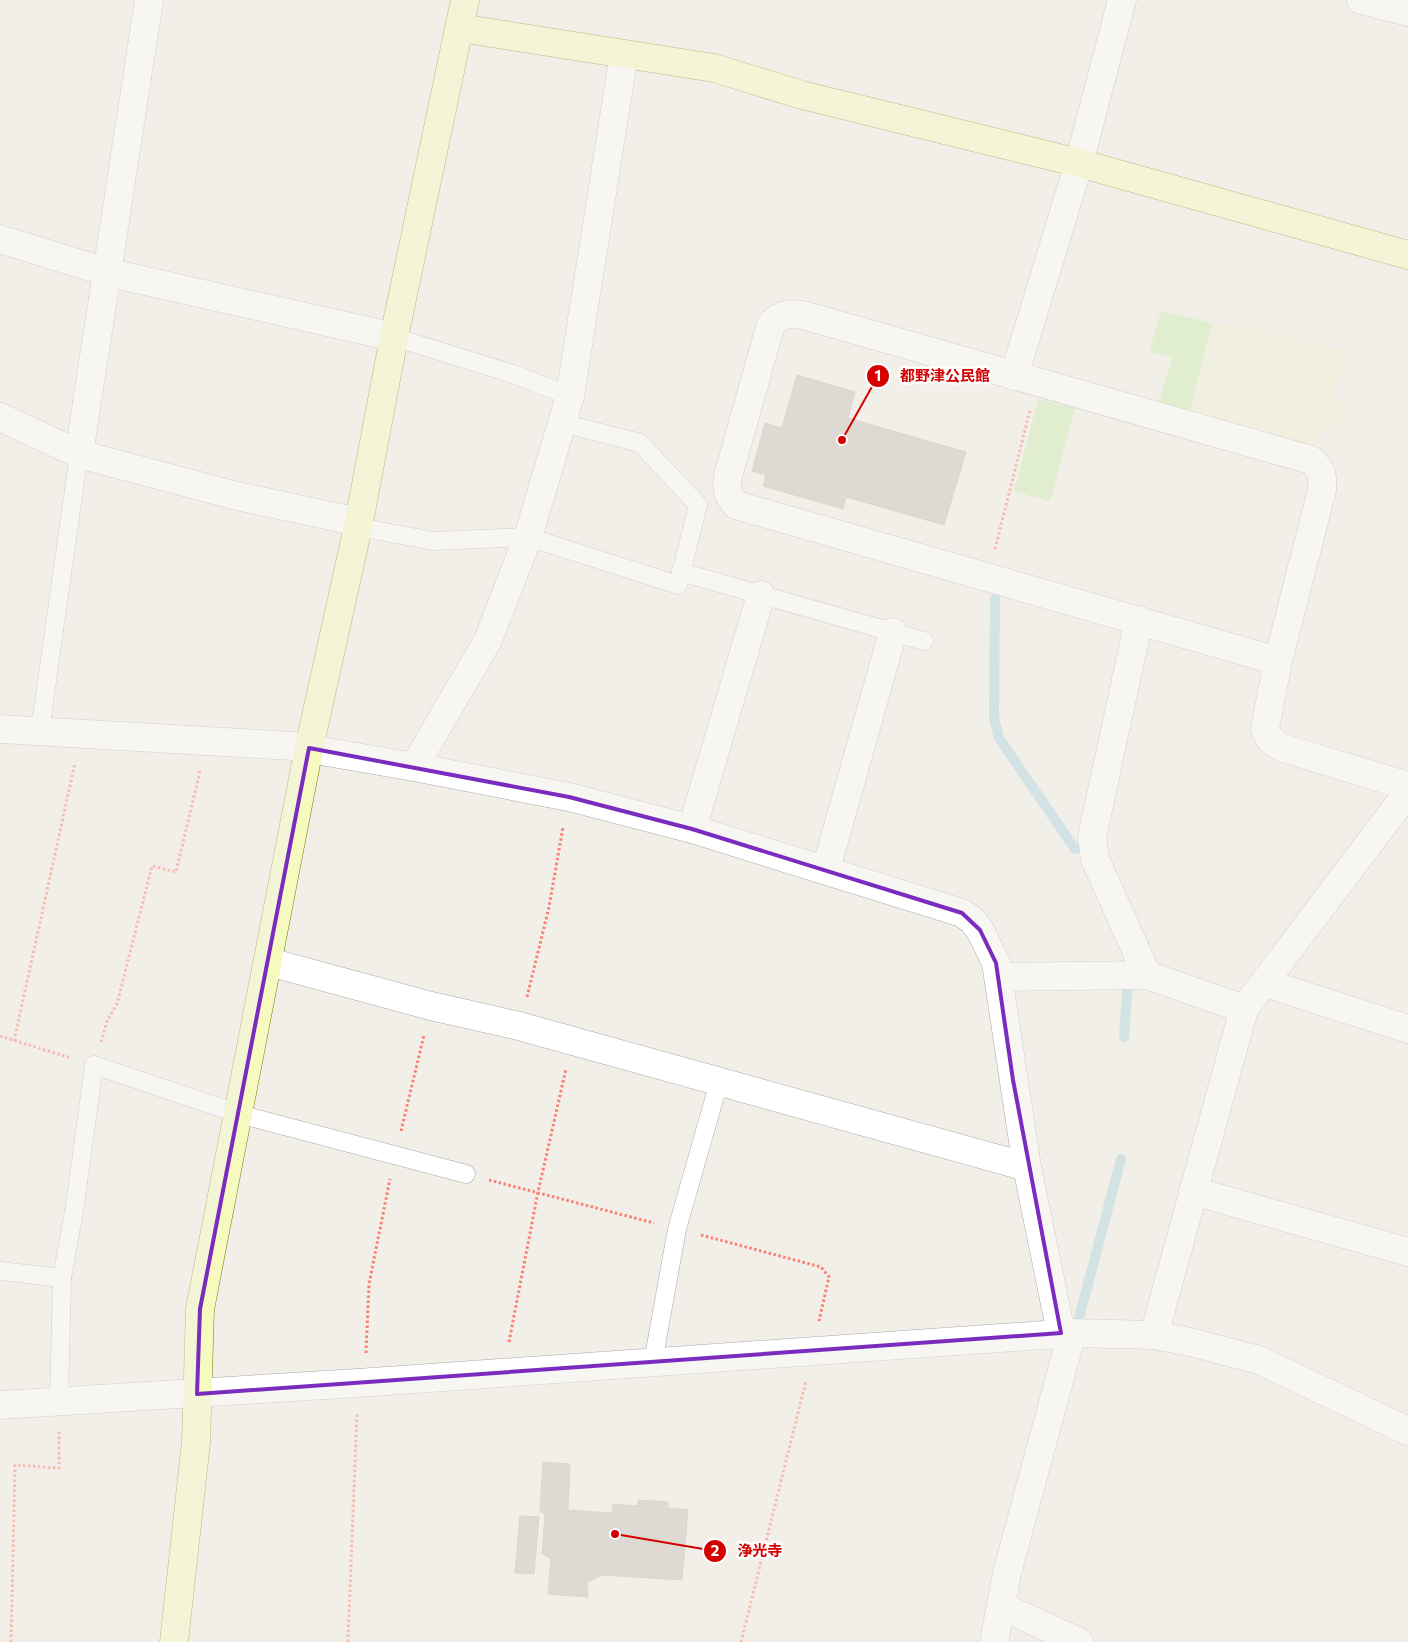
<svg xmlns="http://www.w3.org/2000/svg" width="1408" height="1642" font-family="Commissioner,'Noto Sans JP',sans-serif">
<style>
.farmland{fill:#eef0d5}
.grass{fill:#cdebb0}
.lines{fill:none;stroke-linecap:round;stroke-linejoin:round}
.stream{stroke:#aad3df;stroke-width:10}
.building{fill:#c7bfb8;stroke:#c4b6ab}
.lane-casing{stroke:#a9a9a9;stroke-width:19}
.street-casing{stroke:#a9a9a9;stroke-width:29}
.secondary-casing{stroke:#707d05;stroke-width:29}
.path{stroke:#fa8072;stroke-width:3;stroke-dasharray:2.5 2.5;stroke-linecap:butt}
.lane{stroke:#fff;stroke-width:18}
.street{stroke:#fff;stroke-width:28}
.secondary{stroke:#f7fabf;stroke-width:28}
.marked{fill:none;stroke:#7b2cbf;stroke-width:4;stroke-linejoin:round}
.leader{fill:none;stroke:#d40000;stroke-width:2}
.callout-dot{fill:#d40000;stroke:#fff;stroke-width:2}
.mark-label{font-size:15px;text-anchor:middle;font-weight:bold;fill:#fff}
.callout-label{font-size:15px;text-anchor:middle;font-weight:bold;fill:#d40000;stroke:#fff;stroke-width:5;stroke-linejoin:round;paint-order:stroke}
</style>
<rect width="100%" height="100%" fill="#f2efe9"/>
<polygon class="farmland" points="1213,321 1347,351 1333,400 1347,404 1340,428 1324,424 1317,447 1192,412"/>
<g class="grass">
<polygon points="1161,311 1212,323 1190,412 1159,403 1172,357 1149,352"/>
<polygon points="1038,399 1075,408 1050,502 1014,491"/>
</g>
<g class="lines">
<g class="stream">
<polyline points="995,599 994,718 999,738 1075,849"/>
<polyline points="1124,1037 1128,982"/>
<polyline points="1078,1322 1121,1159"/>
</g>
</g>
<g class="building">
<polygon points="797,375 855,392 848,418 966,452 944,525 846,497 843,509 763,486 766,475 752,471 765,423 782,428"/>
<polygon points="543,1462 570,1464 568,1510 612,1513 613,1504 638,1506 638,1500 668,1502 668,1508 688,1510 682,1580 602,1575 587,1582 588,1597 548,1594 551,1558 542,1554 545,1514 540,1511"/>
<polygon points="520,1516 539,1517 534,1574 515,1573"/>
</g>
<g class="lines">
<defs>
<g id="lane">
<polyline points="394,337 513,374 570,396"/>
<polyline points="358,527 433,541 528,537 678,585 698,505 640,443 562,423"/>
<polyline points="681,572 924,641"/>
<polyline points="40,730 79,454"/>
<polyline points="0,1271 62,1278"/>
<polyline points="653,1362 677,1229 719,1082"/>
<polyline points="59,1401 62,1278 75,1205 94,1065 239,1114 466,1174"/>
</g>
<g id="street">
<polyline points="1361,0 1408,12"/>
<polyline points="0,239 106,272 394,337"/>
<polyline points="1014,376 1079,163 1122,0"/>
<polyline points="0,417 79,454 149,0"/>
<polyline points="79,454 237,496 359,522"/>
<polyline points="1139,620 1092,837 1095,859 1147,975"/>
<path d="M1278 661 736 505C727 495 726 489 728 476L771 324C781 314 789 313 803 315L1311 460C1322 469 1323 476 1322 490L1278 661 1265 728C1268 739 1273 743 1283 748L1408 786"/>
<polyline points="0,729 293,746 414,767 569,797 692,829 962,913 972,920 980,930 996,963 1027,1167 1061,1333"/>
<polyline points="414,767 488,640 528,537 570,396 624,54"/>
<polyline points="692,829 761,595"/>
<polyline points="826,869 893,632"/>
<polyline points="269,962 431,1006 519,1026 1027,1167"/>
<polyline points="999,977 1147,975 1244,1009"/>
<polyline points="1265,983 1408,1029"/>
<polyline points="1193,1191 1408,1252"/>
<polyline points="1154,1335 1244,1009 1408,792"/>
<polyline points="0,1405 358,1383 1072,1333 1154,1335 1190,1342 1259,1360 1408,1431"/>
<polyline points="1001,1606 1079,1642"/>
<polyline points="994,1642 1007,1573 1072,1333"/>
</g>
<g id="secondary">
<polyline points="460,28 714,68 802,95 1079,163 1408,255"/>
<polyline points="174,1642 196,1442 200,1309 309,748 358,527 394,337 465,0"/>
</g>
</defs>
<use href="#lane" class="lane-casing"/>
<use href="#street" class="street-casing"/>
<use href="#secondary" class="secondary-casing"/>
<g class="path">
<polyline points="995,549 1030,410"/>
<polyline points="527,997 549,907 563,827"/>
<polyline points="0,1036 71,1058"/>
<polyline points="14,1041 75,763"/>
<polyline points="101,1042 107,1021 117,1004 152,866 176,872 200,771"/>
<polyline points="401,1131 424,1035"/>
<polyline points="489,1180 654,1223"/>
<polyline points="701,1235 821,1267 829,1277 819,1321"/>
<polyline points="509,1342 538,1192 566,1069"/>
<polyline points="366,1353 369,1284 390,1179"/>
<polyline points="11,1642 15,1465 59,1468 59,1430"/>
<polyline points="348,1642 357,1413"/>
<polyline points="741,1642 806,1381"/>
</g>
<use href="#lane" class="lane"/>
<use href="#street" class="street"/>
<use href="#secondary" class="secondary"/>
</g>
<path d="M0 0H1408V1642H0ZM309 748 569 797 692 829 962 913 980 930 996 963 1013 1080 1061 1333 197 1394 200 1309Z" fill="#f2efe9" fill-opacity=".55" fill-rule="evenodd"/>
<path class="marked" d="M309 748 569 797 692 829 962 913 980 930 996 963 1013 1080 1061 1333 197 1394 200 1309Z"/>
<path class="leader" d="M842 440L878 376M615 1534L715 1551"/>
<g class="callout-dot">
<circle cx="842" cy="440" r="5"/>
<circle cx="615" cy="1534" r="5"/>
<circle cx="878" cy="376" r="12"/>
<circle cx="715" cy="1551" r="12"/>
</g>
<g class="mark-label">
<text x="878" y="381">1</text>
<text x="715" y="1556">2</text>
</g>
<g class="callout-label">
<text x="945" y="381">都野津公民館</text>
<text x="760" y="1556">浄光寺</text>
</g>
</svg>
